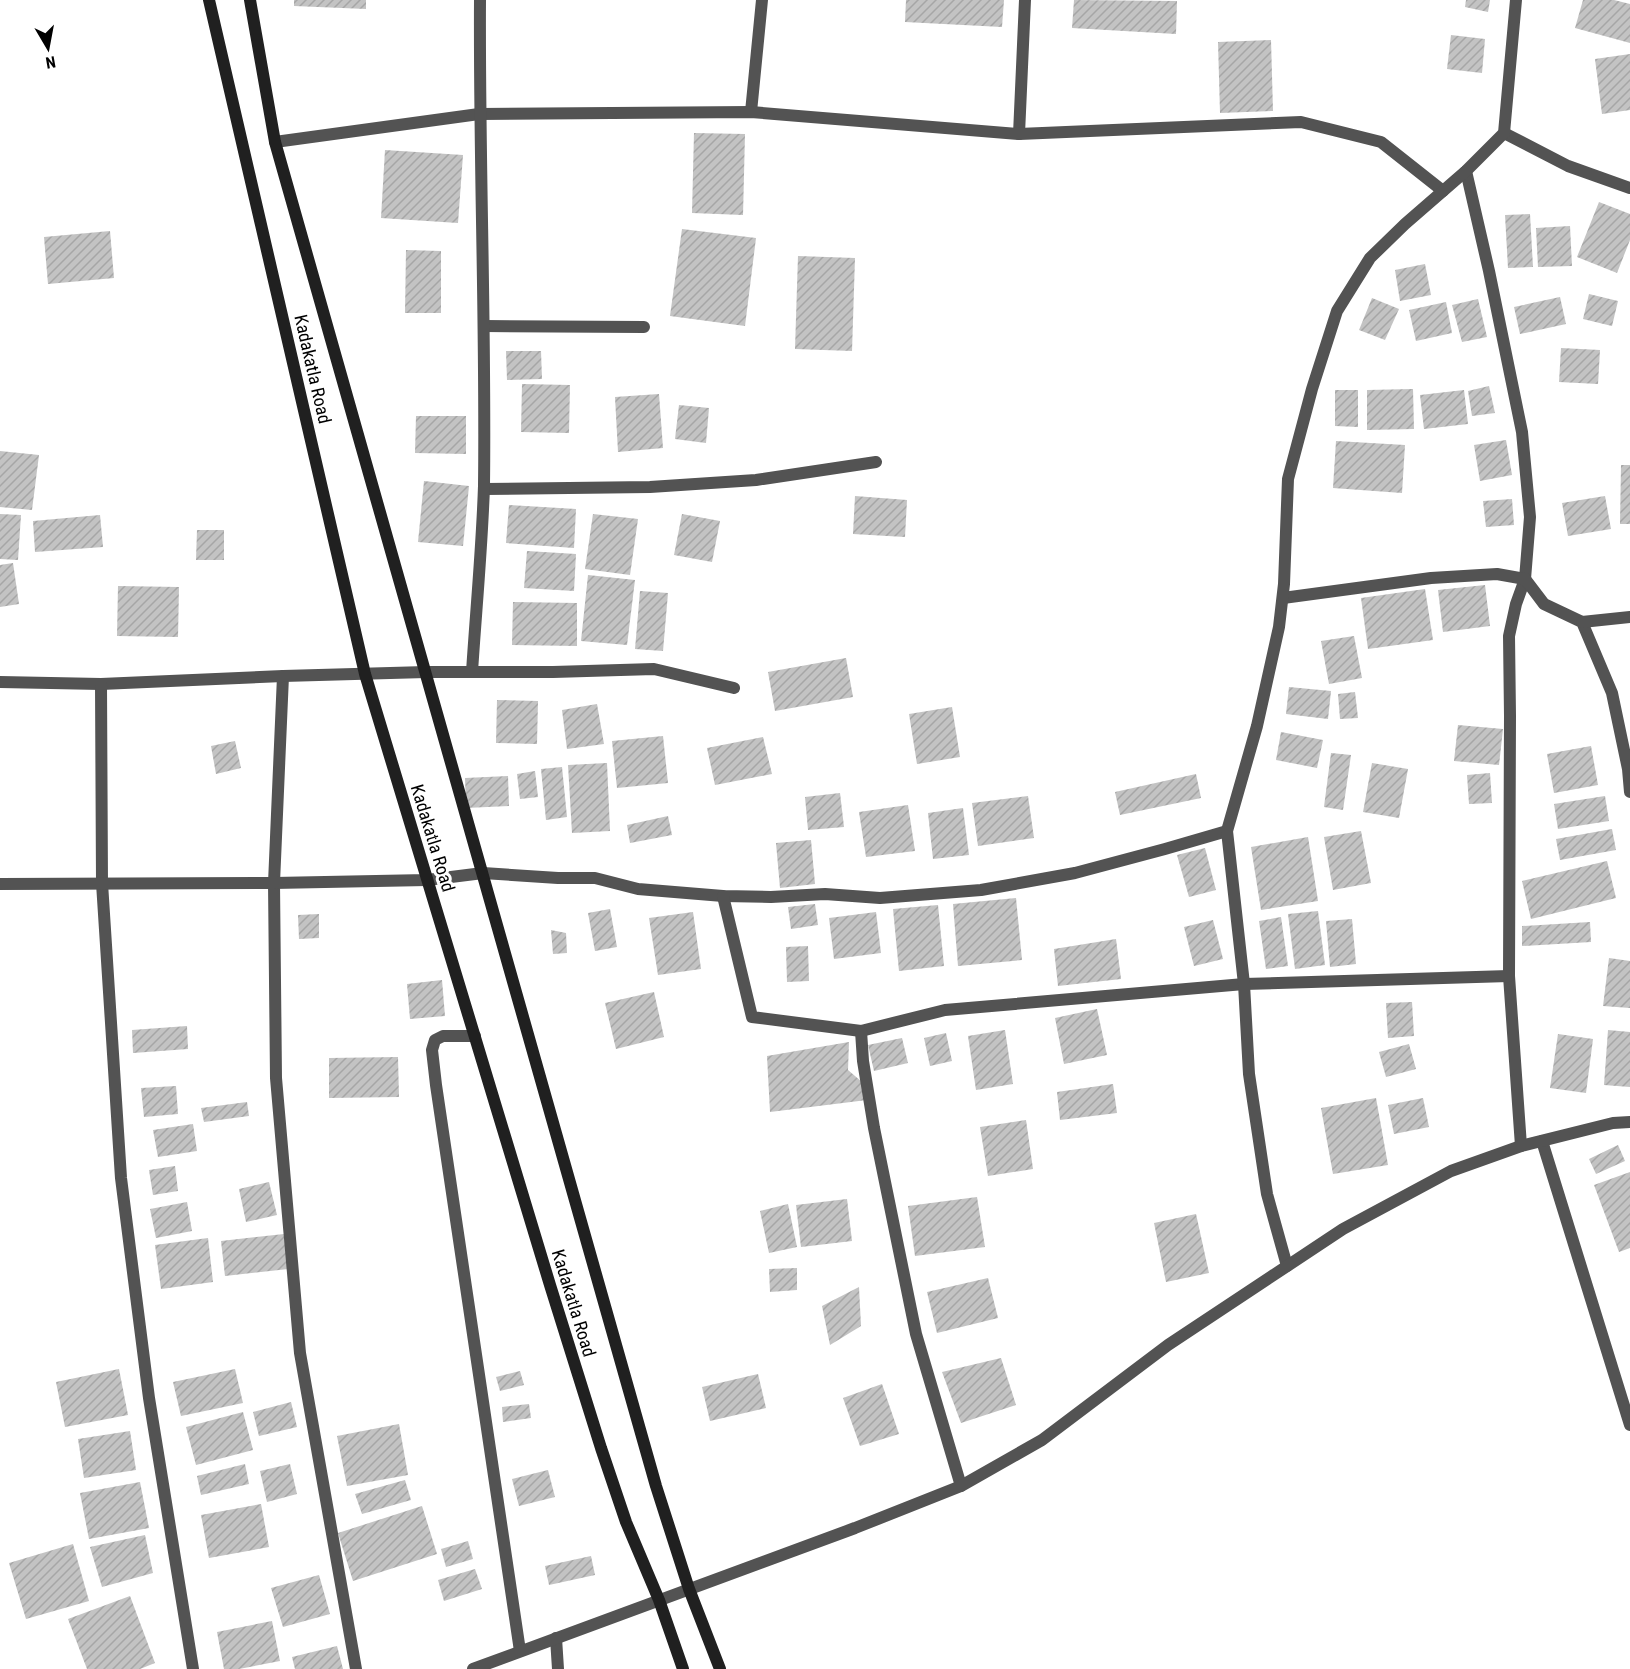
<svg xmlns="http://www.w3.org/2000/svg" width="1630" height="1669" font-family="'Roboto Condensed',sans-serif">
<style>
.building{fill:url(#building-hatch)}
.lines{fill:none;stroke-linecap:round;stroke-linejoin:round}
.street{stroke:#535353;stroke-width:12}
.secondary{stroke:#202020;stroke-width:12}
.labels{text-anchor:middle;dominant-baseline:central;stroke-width:6;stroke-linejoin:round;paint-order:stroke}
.street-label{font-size:18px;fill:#000;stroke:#fff}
</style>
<defs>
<pattern id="building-hatch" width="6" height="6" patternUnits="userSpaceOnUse" patternTransform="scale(1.5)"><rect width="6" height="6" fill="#c3c3c3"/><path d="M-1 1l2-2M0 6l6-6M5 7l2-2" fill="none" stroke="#a6a6a6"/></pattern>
</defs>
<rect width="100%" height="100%" fill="#fff"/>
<g class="building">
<polygon points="294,0 366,0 366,9 294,6"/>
<polygon points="906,0 1004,0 1002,27 905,22"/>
<polygon points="1074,0 1177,1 1176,34 1072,28"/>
<polygon points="1466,0 1490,0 1488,12 1465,7"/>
<polygon points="1583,0 1614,0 1630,4 1630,43 1575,28"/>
<polygon points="1451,35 1485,39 1482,73 1447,69"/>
<polygon points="1271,40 1273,111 1220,113 1218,42"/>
<polygon points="1630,54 1630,110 1602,114 1595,59"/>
<polygon points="694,133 745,134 743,215 692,213"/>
<polygon points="385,150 463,155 458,223 381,218"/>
<polygon points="1599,202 1630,214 1630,240 1617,273 1577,257"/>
<polygon points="1530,214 1533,267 1508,268 1505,215"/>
<polygon points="1570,226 1572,266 1538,267 1536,228"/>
<polygon points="682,229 756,238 745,326 670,316"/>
<polygon points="110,231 114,278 48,284 44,237"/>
<polygon points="406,250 441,251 441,313 405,313"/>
<polygon points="798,256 855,258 852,351 795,349"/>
<polygon points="1425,264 1431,295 1400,301 1395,270"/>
<polygon points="1589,294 1618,301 1612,326 1583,319"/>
<polygon points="1560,297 1566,324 1520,334 1514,307"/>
<polygon points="1372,298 1399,309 1385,340 1359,330"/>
<polygon points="1478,299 1487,337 1462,342 1452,305"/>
<polygon points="1446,302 1452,333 1416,341 1409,310"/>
<polygon points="1561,348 1600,350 1598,384 1559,382"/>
<polygon points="506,351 541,351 542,379 507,380"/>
<polygon points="522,384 570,385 569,433 521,432"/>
<polygon points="1489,386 1495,413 1472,416 1468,391"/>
<polygon points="1413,389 1414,429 1367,430 1367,390"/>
<polygon points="1335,390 1358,390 1358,427 1335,426"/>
<polygon points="1464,390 1468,424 1424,429 1420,395"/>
<polygon points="659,394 663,448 618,452 615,397"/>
<polygon points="679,405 709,408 706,443 675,439"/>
<polygon points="416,416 466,416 466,454 415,453"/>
<polygon points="1506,440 1512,475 1480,481 1474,445"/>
<polygon points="1336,441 1405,445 1402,493 1333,488"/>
<polygon points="0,451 39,455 32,510 0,507"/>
<polygon points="1621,465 1630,465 1630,524 1620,524"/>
<polygon points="424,481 469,486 463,546 418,542"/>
<polygon points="855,496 907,500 905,537 853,534"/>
<polygon points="1605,496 1611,529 1568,536 1562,503"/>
<polygon points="1512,499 1514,525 1486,527 1483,501"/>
<polygon points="509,505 576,509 574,548 506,543"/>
<polygon points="0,514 21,515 18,560 0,559"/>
<polygon points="593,514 638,519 630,575 585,569"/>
<polygon points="682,514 720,521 712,562 674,555"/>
<polygon points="100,515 103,547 35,552 33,521"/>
<polygon points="197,530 224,530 224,560 196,560"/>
<polygon points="527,551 576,554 574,591 524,588"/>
<polygon points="13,563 19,604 0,607 0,565"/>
<polygon points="588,575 635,580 627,645 581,641"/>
<polygon points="1485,585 1490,626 1443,632 1438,590"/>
<polygon points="118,586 179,587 178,637 117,636"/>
<polygon points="1425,589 1433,640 1368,649 1361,598"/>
<polygon points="640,591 668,593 663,651 635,649"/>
<polygon points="513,602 577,603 577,646 512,645"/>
<polygon points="1354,636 1362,678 1329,684 1321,641"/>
<polygon points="846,658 853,697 775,711 768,672"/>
<polygon points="1289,687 1331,691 1328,719 1286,714"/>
<polygon points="1355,692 1358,718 1340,719 1338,694"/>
<polygon points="497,700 538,701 537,744 496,743"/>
<polygon points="597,704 604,744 567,749 562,710"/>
<polygon points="952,707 960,757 917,764 909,714"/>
<polygon points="1458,725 1503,729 1499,765 1454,761"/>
<polygon points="1281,732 1323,740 1317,768 1276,760"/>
<polygon points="663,736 668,783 617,788 612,741"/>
<polygon points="763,737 772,774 715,785 707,748"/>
<polygon points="235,741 241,768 216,774 211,746"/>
<polygon points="1591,746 1598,785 1554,793 1547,754"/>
<polygon points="1331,753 1351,755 1343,810 1324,807"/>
<polygon points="607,763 610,831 572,833 568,765"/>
<polygon points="1372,763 1408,769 1399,818 1363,812"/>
<polygon points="562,767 567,817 546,820 541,769"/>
<polygon points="535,771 538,797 520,799 517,774"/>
<polygon points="1490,773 1492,803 1469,804 1467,775"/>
<polygon points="1196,774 1201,798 1120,815 1115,792"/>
<polygon points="508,776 509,806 466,808 465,778"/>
<polygon points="840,793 844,827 808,830 805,797"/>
<polygon points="1028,796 1034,838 978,846 972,803"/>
<polygon points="1605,796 1609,821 1558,829 1554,804"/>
<polygon points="908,805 915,851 866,857 859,812"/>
<polygon points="963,808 969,855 933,859 928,813"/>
<polygon points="668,816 672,835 630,843 627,825"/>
<polygon points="1612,829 1616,850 1560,860 1556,839"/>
<polygon points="1361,831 1371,883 1333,890 1324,837"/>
<polygon points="1308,837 1318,901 1261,910 1251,847"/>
<polygon points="811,840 815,884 780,888 776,843"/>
<polygon points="1205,848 1216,890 1189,897 1177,855"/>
<polygon points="1607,861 1616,898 1531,919 1522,881"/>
<polygon points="1016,898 1022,960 958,966 953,904"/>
<polygon points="815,904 818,925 791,929 788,907"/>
<polygon points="938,905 944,966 899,971 893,909"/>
<polygon points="610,909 617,947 595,951 588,913"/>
<polygon points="1318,911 1325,965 1295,969 1288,914"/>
<polygon points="693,912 701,969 658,975 649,918"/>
<polygon points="876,912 881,953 834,959 829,918"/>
<polygon points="319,914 319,938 299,939 298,915"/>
<polygon points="1281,917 1288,966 1266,969 1259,921"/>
<polygon points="1352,919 1356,964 1330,967 1326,921"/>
<polygon points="1213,920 1223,959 1194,966 1184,927"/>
<polygon points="1590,922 1591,942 1522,946 1522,926"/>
<polygon points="551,930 566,933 567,953 553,954"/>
<polygon points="1116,939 1121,979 1058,986 1054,949"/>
<polygon points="808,946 809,981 787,982 786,947"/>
<polygon points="1609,958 1630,961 1630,1008 1603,1006"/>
<polygon points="442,980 445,1016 410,1019 407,984"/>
<polygon points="654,992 664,1037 616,1049 605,1003"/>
<polygon points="1412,1002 1414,1036 1388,1038 1386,1003"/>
<polygon points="1097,1009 1107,1055 1064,1064 1055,1018"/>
<polygon points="187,1026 188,1049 133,1053 132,1030"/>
<polygon points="1005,1030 1013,1084 976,1090 968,1036"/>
<polygon points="1608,1030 1630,1032 1630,1087 1604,1085"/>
<polygon points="946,1033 952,1061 930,1066 924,1038"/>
<polygon points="1558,1034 1593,1039 1586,1093 1550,1088"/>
<polygon points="902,1038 908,1063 874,1071 868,1045"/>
<polygon points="849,1042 848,1070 862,1082 867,1100 770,1112 767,1056"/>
<polygon points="1409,1044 1416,1069 1386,1077 1379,1052"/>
<polygon points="398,1057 399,1097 329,1098 329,1058"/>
<polygon points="1113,1084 1117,1113 1060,1120 1057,1092"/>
<polygon points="176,1086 178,1114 144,1117 141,1088"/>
<polygon points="1376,1098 1388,1165 1333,1174 1321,1108"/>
<polygon points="1423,1098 1429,1127 1394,1134 1388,1105"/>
<polygon points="247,1102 249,1116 204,1122 201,1108"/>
<polygon points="1026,1120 1033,1169 988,1176 980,1127"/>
<polygon points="193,1124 197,1151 158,1157 153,1130"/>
<polygon points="1618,1145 1625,1161 1596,1174 1589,1159"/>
<polygon points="175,1166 178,1191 153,1195 149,1170"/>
<polygon points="1630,1172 1630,1248 1619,1252 1594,1185"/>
<polygon points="269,1182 277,1215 246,1222 239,1189"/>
<polygon points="977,1197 985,1247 915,1256 908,1206"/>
<polygon points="847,1199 852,1241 801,1247 796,1205"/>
<polygon points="187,1202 192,1231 156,1238 150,1209"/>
<polygon points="788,1204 797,1247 769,1253 760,1211"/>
<polygon points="1196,1214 1209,1273 1166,1282 1154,1223"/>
<polygon points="284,1234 288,1269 225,1276 221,1241"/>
<polygon points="208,1238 213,1282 161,1289 155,1245"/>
<polygon points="797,1268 797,1290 770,1292 769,1269"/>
<polygon points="988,1278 998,1318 937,1333 927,1292"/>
<polygon points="859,1287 861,1326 830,1345 822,1306"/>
<polygon points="1001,1358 1016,1405 961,1423 942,1372"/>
<polygon points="119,1369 128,1415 65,1427 56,1382"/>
<polygon points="235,1369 243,1403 181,1416 173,1382"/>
<polygon points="520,1371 524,1385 500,1391 496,1377"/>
<polygon points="758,1374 766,1408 710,1421 702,1387"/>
<polygon points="882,1384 899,1434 860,1446 843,1398"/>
<polygon points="291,1402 297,1427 259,1436 253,1412"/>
<polygon points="529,1404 531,1418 503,1422 502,1407"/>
<polygon points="243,1412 253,1450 196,1465 186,1427"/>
<polygon points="399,1424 408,1475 347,1486 337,1436"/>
<polygon points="130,1431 136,1470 84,1478 78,1439"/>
<polygon points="245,1464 249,1484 201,1495 197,1476"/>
<polygon points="290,1464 297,1494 267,1502 260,1471"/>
<polygon points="548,1470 555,1497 519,1506 512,1479"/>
<polygon points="405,1480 411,1500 362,1514 355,1494"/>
<polygon points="140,1482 149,1528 89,1539 80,1493"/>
<polygon points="261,1504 269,1547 209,1558 201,1515"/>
<polygon points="422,1506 437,1554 353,1581 338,1533"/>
<polygon points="145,1535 153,1573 102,1587 90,1547"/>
<polygon points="468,1541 473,1559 446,1567 441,1549"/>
<polygon points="73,1544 89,1601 26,1619 9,1563"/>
<polygon points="591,1556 595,1575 549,1585 545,1566"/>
<polygon points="475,1569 482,1589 444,1601 438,1580"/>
<polygon points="319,1575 330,1614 283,1627 271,1588"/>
<polygon points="130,1596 155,1663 140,1669 87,1669 68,1619"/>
<polygon points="272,1621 280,1661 239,1669 224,1669 217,1632"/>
<polygon points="337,1646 343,1669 295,1669 292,1657"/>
</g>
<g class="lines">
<g class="street">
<polyline points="751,112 762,0"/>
<polyline points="1504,133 1568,166 1630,188"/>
<polyline points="1019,134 1025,0"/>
<polyline points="275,142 479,114 751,112 1019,134 1301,122 1381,142 1443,191"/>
<polyline points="1466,171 1489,271 1522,432 1530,517 1525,579 1516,604 1509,636 1510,716 1509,976 1521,1146"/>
<polyline points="484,326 644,327"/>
<polyline points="484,489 650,487 756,480 876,462"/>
<polyline points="1283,598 1431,578 1497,574 1525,579 1544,604 1582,622 1612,693 1628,769 1630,792"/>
<polyline points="1582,622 1630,617"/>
<path d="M472 672C476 610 482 548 484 486 486 324 479 162 480 0"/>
<polyline points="283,676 274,883 276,1078 300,1353 356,1669"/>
<polyline points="0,682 101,684 283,676 426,672 553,672 654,669 734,688"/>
<polyline points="101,684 102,883 121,1178 149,1398 193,1669"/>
<polyline points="0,884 274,883 427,880 483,873 558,878 595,878 638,889 723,896 771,897 825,894 880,898 981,890 1075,873 1165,849 1227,831"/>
<polyline points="723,896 752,1017 861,1031 945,1010 1244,984 1509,976"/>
<polyline points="861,1031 863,1061 874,1128 916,1334 961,1486"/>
<polyline points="475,1036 443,1036 435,1040 432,1050 436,1085 520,1651"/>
<polyline points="1542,1141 1630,1425"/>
<polyline points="1287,1266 1267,1194 1249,1074 1244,984 1227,831 1257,726 1279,627 1284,584 1288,479 1312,389 1337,311 1370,258 1405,224 1466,171 1504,133 1516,0"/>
<polyline points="556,1638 558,1669"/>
<polyline points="473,1669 855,1528 961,1486 1042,1440 1168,1345 1343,1229 1451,1171 1521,1146 1613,1123 1630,1122"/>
</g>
<g class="secondary">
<polyline points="209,0 365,674 550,1285 601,1448 626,1522 659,1600 683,1669"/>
<polyline points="250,0 275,142 656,1486 689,1589 720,1669"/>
</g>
</g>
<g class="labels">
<g class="street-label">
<text transform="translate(313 369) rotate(77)">Kadakatla Road</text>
<text transform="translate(433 838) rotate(73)">Kadakatla Road</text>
<text transform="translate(574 1303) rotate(73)">Kadakatla Road</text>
</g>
</g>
<g transform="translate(48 48) rotate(170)" stroke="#ffffff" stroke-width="4.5" paint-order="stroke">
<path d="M0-4.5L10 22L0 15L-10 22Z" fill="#000000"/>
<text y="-9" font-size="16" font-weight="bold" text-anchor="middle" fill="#000000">N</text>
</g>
</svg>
